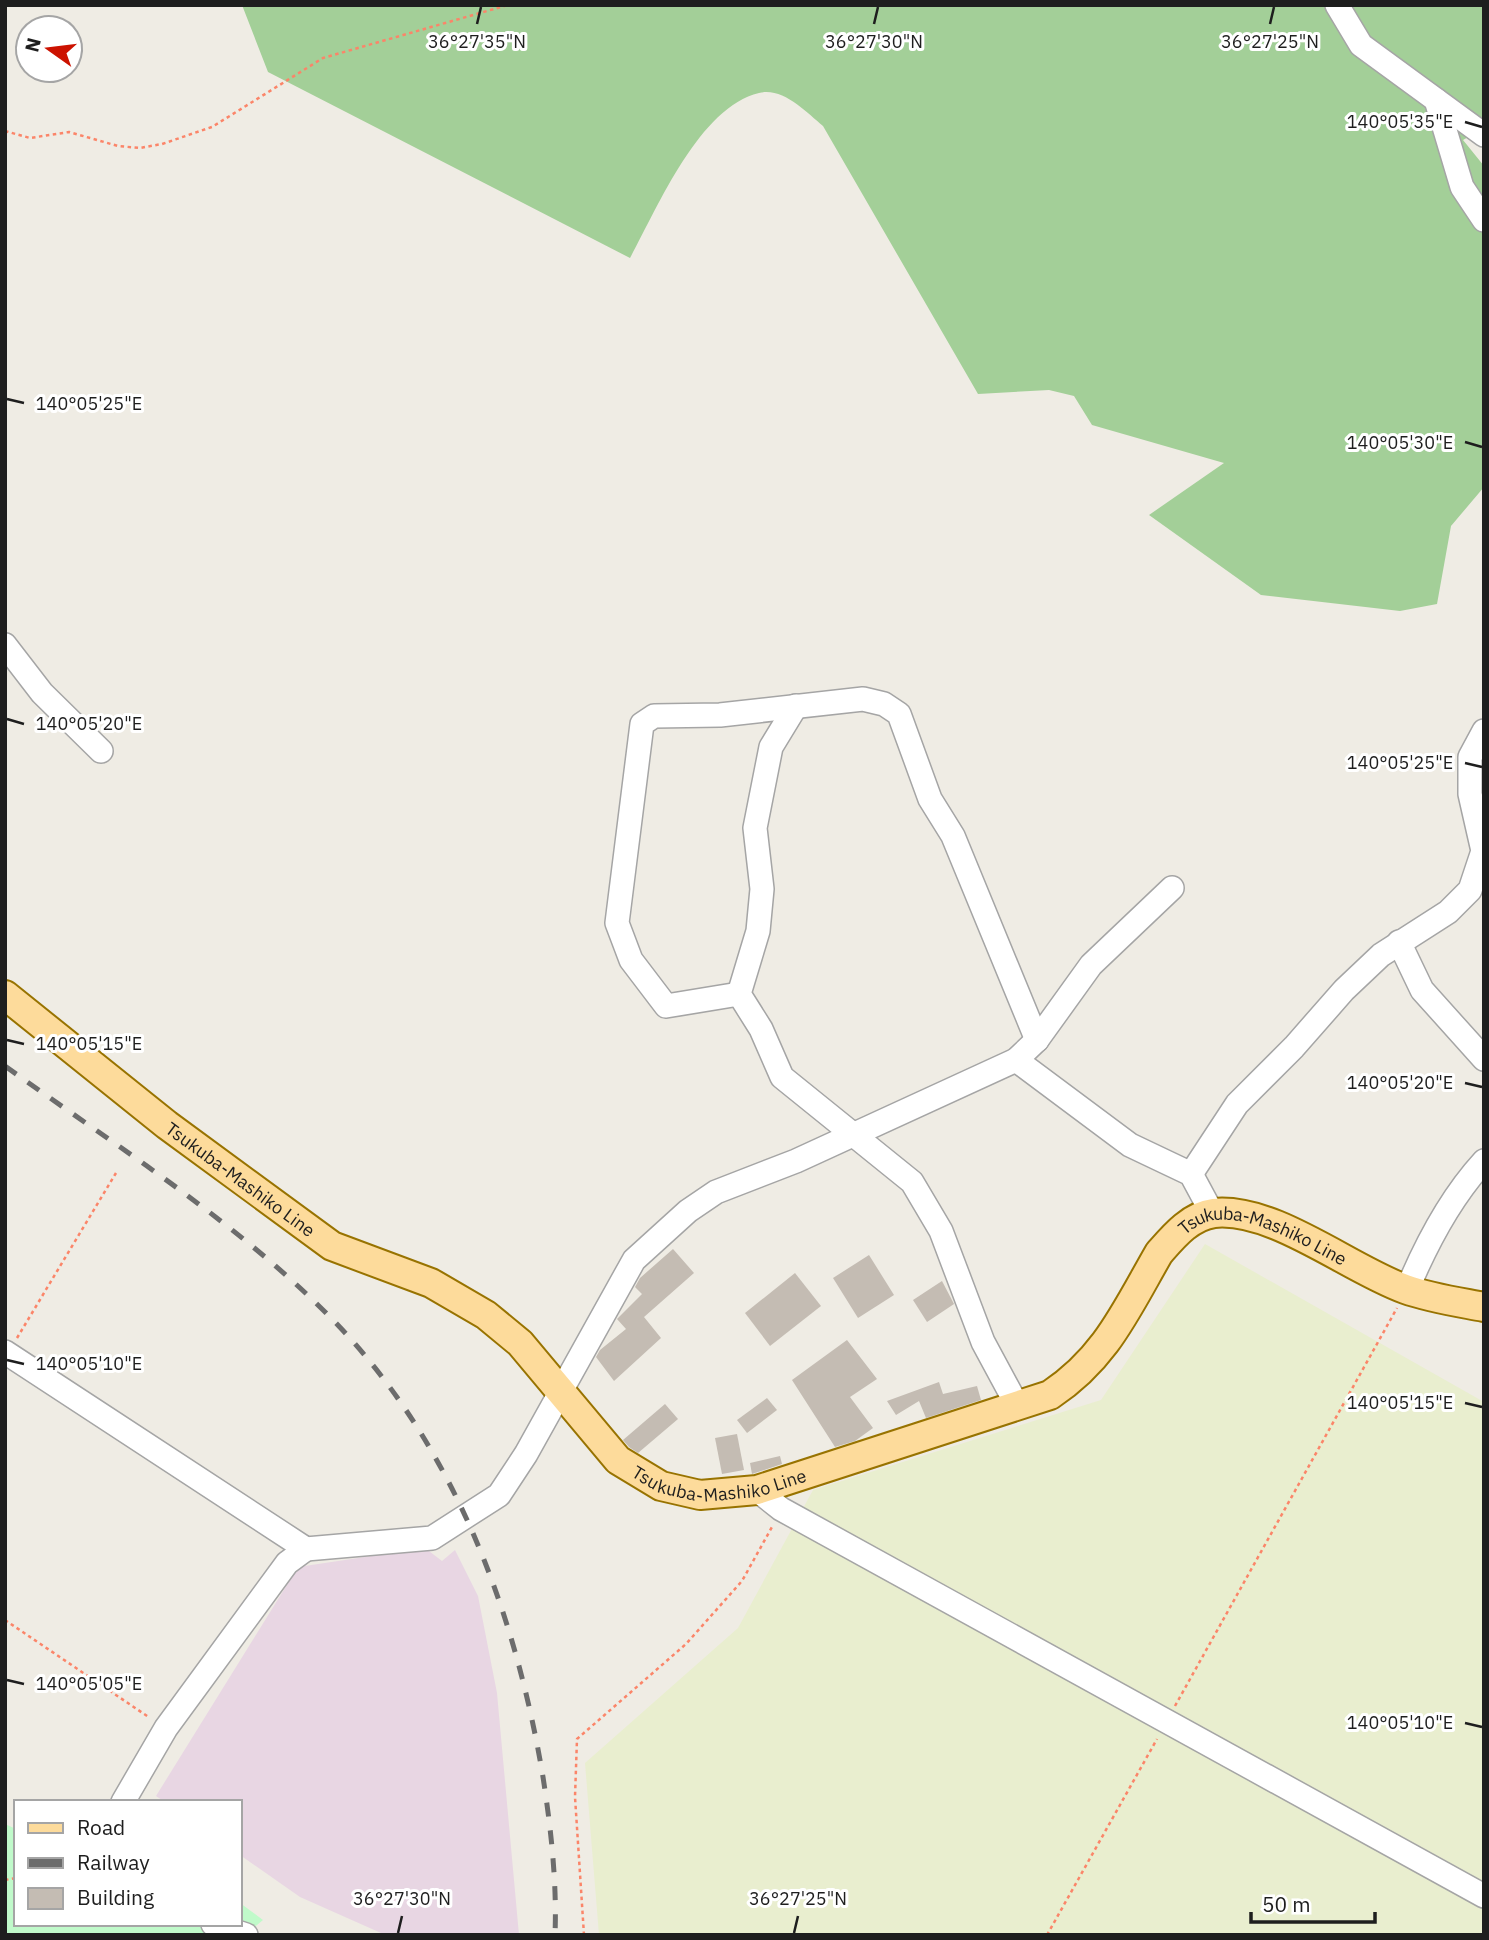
<svg xmlns="http://www.w3.org/2000/svg" width="1489" height="1940" font-family="'IBM Plex Sans',sans-serif">
<style>
.industrial{fill:#e8d6e3}
.farmland{fill:#e9eecf}
.forest{fill:#a3cf98}
.park{fill:#c0faca}
.building{fill:#c4bcb3}
.lines{fill:none;stroke-linecap:round;stroke-linejoin:round}
.minor-casing{stroke:#a5a5a5;stroke-width:26}
.major-casing{stroke:#987300;stroke-width:32}
.path{stroke:#fb8569;stroke-width:2.5;stroke-dasharray:3.5 3.5;stroke-linecap:butt}
.minor{stroke:#fff;stroke-width:23}
.major{stroke:#fddb9b;stroke-width:28}
.rail{stroke:#6c6c6c;stroke-width:5;stroke-dasharray:14 14;stroke-linecap:butt}
.ticks{fill:none;stroke:#1e1e1e;stroke-width:2.5}
.labels{text-anchor:middle;dominant-baseline:central;stroke-width:6;stroke-linejoin:round;paint-order:stroke}
.street-label{font-size:18px;fill:#1e1e1e;stroke:#fff}
.ticks-label{font-size:18px;text-anchor:middle;fill:#1e1e1e;stroke:#fff;stroke-width:6;stroke-linejoin:round;paint-order:stroke}
</style>
<rect width="100%" height="100%" fill="#efece4"/>
<polygon class="industrial" points="425,1548 442,1561 455,1550 478,1596 497,1693 519,1935 381,1933 300,1897 240,1855 240,1802 165,1802 156,1796 298,1567"/>
<polygon class="farmland" points="1205,1244 1484,1402 1484,1935 599,1935 585,1763 738,1628 813,1490 1101,1400"/>
<path class="forest" d="M242 5H1484V128L1463 140 1484 166V487L1451 526 1437 604 1400 611 1261 595 1149 515 1224 463 1092 425 1074 396 1049 390 978 394 823 126C806 112 783 87 759 93 699 107 657 209 630 258L268 72Z"/>
<polygon class="park" points="5,1824 16,1829 16,1924 240,1924 240,1903 263,1920 245,1935 5,1935"/>
<g class="building">
<polygon points="673,1249 694,1273 644,1317 661,1338 614,1381 596,1357 600,1350 626,1329 617,1319 642,1294 635,1287 640,1278"/>
<polygon points="869,1255 894,1295 858,1318 833,1278"/>
<polygon points="795,1273 821,1306 770,1346 745,1313"/>
<polygon points="942,1281 954,1304 927,1322 913,1300"/>
<polygon points="847,1340 877,1379 850,1397 873,1428 855,1441 835,1447 792,1380"/>
<polygon points="939,1382 943,1394 977,1386 981,1400 926,1418 919,1401 896,1415 887,1401"/>
<polygon points="767,1398 777,1410 747,1433 737,1420"/>
<polygon points="665,1404 678,1419 638,1453 629,1447 623,1440"/>
<polygon points="737,1434 744,1470 722,1474 715,1438"/>
<polygon points="780,1456 782,1464 752,1474 750,1463"/>
</g>
<g class="lines">
<defs>
<g id="minor">
<polyline points="1337,5 1361,45 1484,135"/>
<polyline points="1436,100 1462,187 1484,220"/>
<polyline points="5,645 42,693 101,751"/>
<polyline points="796,706 771,747 755,828 762,889 758,931 739,994 761,1029 782,1077 912,1182 941,1231 983,1342 1017,1405"/>
<polyline points="1399,942 1422,990 1484,1059"/>
<polyline points="739,994 666,1006 631,960 617,923 642,724 654,716 720,715 863,699 884,704 899,714 930,799 953,836 1037,1040"/>
<polyline points="1016,1060 1130,1145 1191,1174 1212,1213"/>
<polyline points="1191,1174 1237,1104 1294,1047 1344,990 1381,955 1448,912 1470,890 1483,851 1470,794 1470,757 1484,731"/>
<path d="M1407 1290C1426 1244 1450 1198 1484 1161"/>
<polyline points="5,1352 306,1549 432,1538 499,1495 526,1454 634,1260 688,1211 716,1192 796,1161 1016,1060 1037,1040 1091,965 1172,888"/>
<polyline points="757,1490 781,1509 1484,1896"/>
<polyline points="123,1802 166,1728 287,1563 306,1549"/>
<polyline points="213,1924 246,1935"/>
</g>
<g id="major">
<path id="s1" d="M5 995 167 1125 332 1246 431 1283 486 1315 520 1343 618 1460 661 1486 700 1495 757 1490 1050 1395C1106 1358 1126 1310 1159 1253 1173 1237 1190 1216 1214 1213 1274 1207 1349 1269 1405 1289 1430 1298 1458 1302 1484 1307"/>
</g>
</defs>
<use href="#minor" class="minor-casing"/>
<use href="#major" class="major-casing"/>
<g class="path">
<polyline points="5,131 30,138 69,132 118,146 140,148 162,144 212,127 323,58 508,5"/>
<polyline points="17,1338 116,1173"/>
<polyline points="5,1620 150,1718"/>
<polyline points="1175,1706 1397,1308"/>
<polyline points="5,1880 16,1878"/>
<polyline points="584,1935 575,1797 577,1739 686,1644 742,1581 772,1527"/>
<polyline points="1047,1935 1157,1739"/>
</g>
<use href="#minor" class="minor"/>
<use href="#major" class="major"/>
<path class="rail" d="M5 1066C116 1146 236 1221 332 1319 453 1443 515 1610 543 1777 551 1829 557 1882 555 1935"/>
</g>
<path class="ticks" d="M477 24 481 7M874 24 878 7M1270 24 1274 7M1465 122 1482 127M7 399 24 403M1465 442 1482 447M7 719 24 724M1465 763 1482 767M7 1040 24 1044M1465 1083 1482 1087M7 1360 24 1364M1465 1403 1482 1407M7 1680 24 1684M1465 1723 1482 1727M398 1933 402 1916M794 1933 798 1916"/>
<g class="labels">
<g class="street-label">
<text stroke="none"><textPath href="#s1" startOffset="299">Tsukuba-Mashiko Line</textPath></text>
<text stroke="none"><textPath href="#s1" startOffset="1536">Tsukuba-Mashiko Line</textPath></text>
<text stroke="none"><textPath href="#s1" startOffset="887">Tsukuba-Mashiko Line</textPath></text>
</g>
</g>
<g class="ticks-label">
<text x="477" y="48">36°27'35"N</text>
<text x="874" y="48">36°27'30"N</text>
<text x="1270" y="48">36°27'25"N</text>
<text x="1400" y="128">140°05'35"E</text>
<text x="89" y="410">140°05'25"E</text>
<text x="1400" y="449">140°05'30"E</text>
<text x="89" y="730">140°05'20"E</text>
<text x="1400" y="769">140°05'25"E</text>
<text x="89" y="1050">140°05'15"E</text>
<text x="1400" y="1089">140°05'20"E</text>
<text x="89" y="1370">140°05'10"E</text>
<text x="1400" y="1409">140°05'15"E</text>
<text x="89" y="1690">140°05'05"E</text>
<text x="1400" y="1729">140°05'10"E</text>
<text x="402" y="1905">36°27'30"N</text>
<text x="798" y="1905">36°27'25"N</text>
</g>
<rect width="1489" height="1940" fill="none" stroke="#1e1e1e" stroke-width="14"/>
<rect x="14" y="1800" width="228" height="126" fill="#ffffff" stroke="#a5a5a5" stroke-width="2"/>
<rect x="28" y="1823" width="35" height="10" fill="#fddb9b" stroke="#a5a5a5" stroke-width="2"/>
<text x="77" y="1835" font-size="21" fill="#1e1e1e">Road</text>
<rect x="28" y="1858" width="35" height="10" fill="#6c6c6c" stroke="#a5a5a5" stroke-width="2"/>
<text x="77" y="1870" font-size="21" fill="#1e1e1e">Railway</text>
<rect x="28" y="1888" width="35" height="21" fill="#c4bcb3" stroke="#a5a5a5" stroke-width="2"/>
<text x="77" y="1905" font-size="21" fill="#1e1e1e">Building</text>
<g transform="translate(49 49) rotate(284)"><circle r="33" fill="#ffffff" stroke="#a5a5a5" stroke-width="2"/>
<path d="M0-5L12 26L0 18L-12 26Z" fill="#cc1200"/>
<text y="-10" font-size="19" font-weight="bold" text-anchor="middle" fill="#1e1e1e">N</text>
</g>
<path d="M1251 1912v10h124v-10" fill="none" stroke="#1e1e1e" stroke-width="3.5"/>
<text x="1262" y="1912" font-size="21" fill="#1e1e1e" stroke="#ffffff" stroke-width="5" paint-order="stroke">50 m</text>
</svg>
